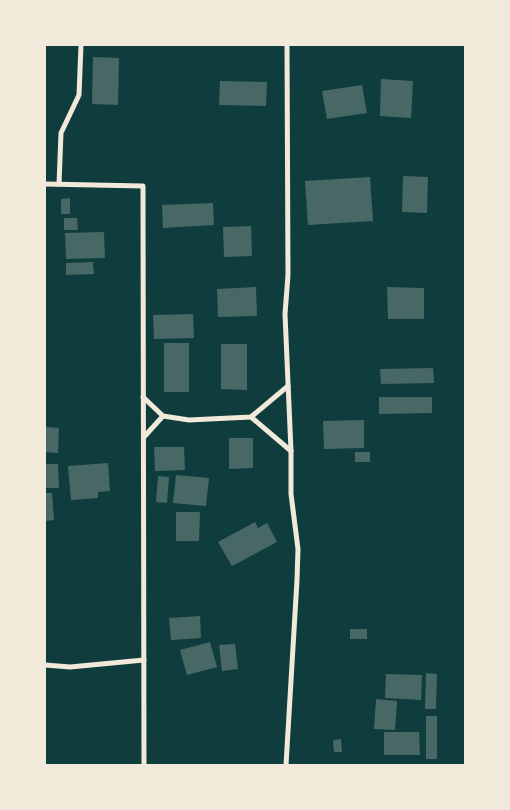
<svg xmlns="http://www.w3.org/2000/svg" width="510" height="810" font-family="Figtree,sans-serif">
<style>
.building{fill:#486865}
.lines{fill:none;stroke-linecap:round;stroke-linejoin:round}
.minor{stroke:#f1e9da;stroke-width:5}
</style>
<rect width="100%" height="100%" fill="#0f3d3e"/>
<g class="building">
<polygon points="93,57 119,58 118,105 92,104"/>
<polygon points="381,79 413,81 411,118 380,116"/>
<polygon points="220,81 267,82 266,106 219,105"/>
<polygon points="362,85 367,113 327,119 322,91"/>
<polygon points="403,176 428,177 427,213 402,212"/>
<polygon points="370,177 373,221 308,225 305,181"/>
<polygon points="70,198 70,214 61,214 61,199"/>
<polygon points="213,203 214,225 163,228 162,205"/>
<polygon points="64,218 77,218 78,230 64,230"/>
<polygon points="251,226 252,256 224,257 223,227"/>
<polygon points="104,232 105,258 66,259 65,233"/>
<polygon points="93,262 94,274 66,275 66,263"/>
<polygon points="256,287 257,316 218,317 217,289"/>
<polygon points="387,287 424,288 424,319 388,319"/>
<polygon points="193,314 194,338 154,339 153,315"/>
<rect x="164" y="343" width="25" height="49"/>
<polygon points="221,344 247,344 247,390 221,389"/>
<polygon points="433,368 434,383 381,384 380,369"/>
<polygon points="379,397 432,397 432,413 379,414"/>
<polygon points="364,420 364,448 324,449 323,421"/>
<polygon points="45,427 59,428 58,453 45,452"/>
<polygon points="229,438 253,438 253,468 229,469"/>
<polygon points="154,447 184,447 185,470 155,471"/>
<rect x="355" y="452" width="15" height="10"/>
<polygon points="108,463 110,491 98,492 98,498 71,500 68,466"/>
<polygon points="45,464 58,464 59,488 45,488"/>
<polygon points="176,475 209,478 206,506 173,503"/>
<polygon points="158,476 169,477 167,503 156,502"/>
<polygon points="45,493 52,493 54,520 45,521"/>
<polygon points="176,512 200,512 199,541 176,541"/>
<polygon points="255,522 258,528 267,523 277,542 232,566 218,542"/>
<polygon points="200,616 201,638 171,640 169,618"/>
<rect x="350" y="629" width="17" height="10"/>
<polygon points="210,642 217,667 187,675 180,650"/>
<polygon points="235,644 238,669 222,671 219,645"/>
<polygon points="426,673 437,674 436,709 425,709"/>
<polygon points="386,674 422,675 421,700 385,698"/>
<polygon points="376,699 397,701 395,730 374,729"/>
<rect x="426" y="716" width="11" height="43"/>
<polygon points="384,732 419,732 420,755 384,755"/>
<polygon points="341,739 342,752 334,752 333,740"/>
</g>
<g class="lines">
<g class="minor">
<polyline points="45,184 143,186 144,765"/>
<polyline points="59,184 61,133 79,95 81,45"/>
<polyline points="143,397 163,416 189,420 251,417 288,386"/>
<polyline points="251,417 291,451"/>
<polyline points="144,437 163,416"/>
<polyline points="45,665 70,667 144,660"/>
<polyline points="286,765 297,580 298,549 291,494 291,451 285,314 288,275 287,45"/>
</g>
</g>
<rect width="510" height="810" fill="none" stroke="#f1e9da" stroke-width="92"/>
</svg>
